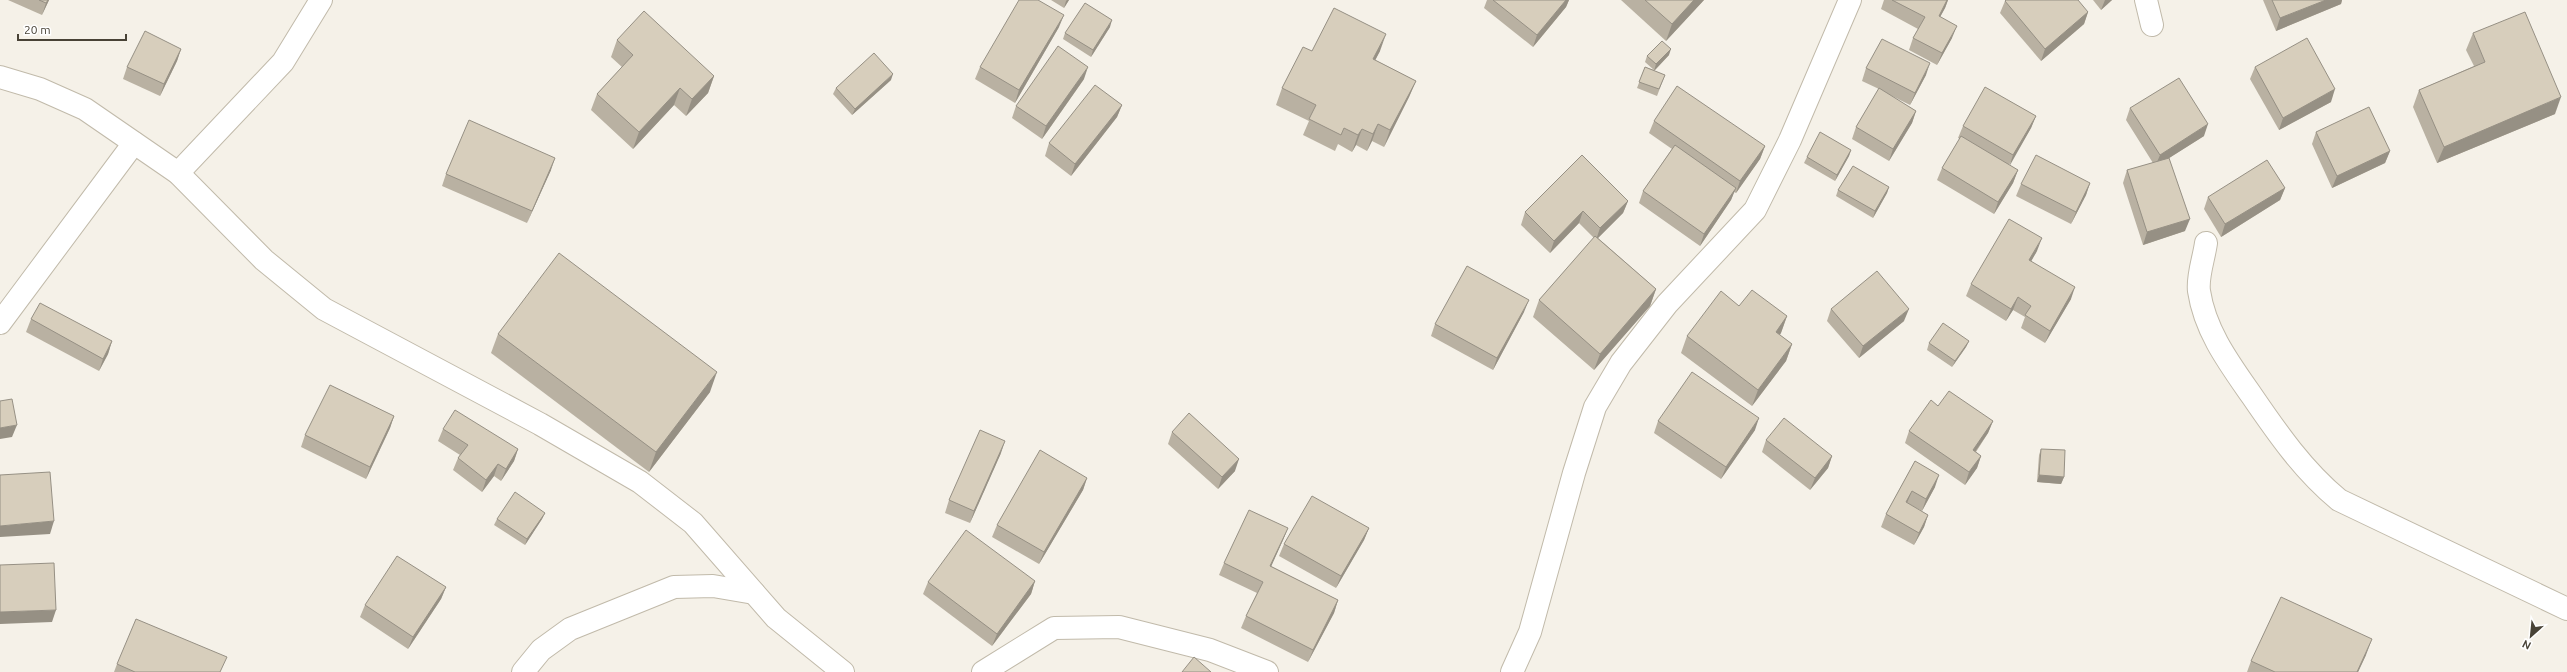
<svg xmlns="http://www.w3.org/2000/svg" width="2567" height="672" font-family="Ubuntu,sans-serif">
<style>
.lines{fill:none;stroke-linecap:round;stroke-linejoin:round}
.minor-casing{stroke:#c1baaa;stroke-width:24}
.minor{stroke:#fff;stroke-width:22}
.wall{fill:#b9b1a2}
.shaded-wall{fill:#969084}
.building{fill:#d7cebc;stroke:#969084}
</style>
<rect width="100%" height="100%" fill="#f5f1e8"/>
<g class="lines">
<defs>
<g id="minor">
<polyline points="2146,0 2152,25"/>
<polyline points="0,77 40,89 85,109 178,173 264,260 324,309 540,424 640,482 693,523 776,618 843,672"/>
<polyline points="178,173 283,62 321,0"/>
<path d="M2206 243C2204 258 2197 277 2199 291 2205 331 2229 363 2252 396 2278 434 2303 470 2339 500L2567 609"/>
<polyline points="0,323 134,143"/>
<polyline points="523,672 541,650 570,629 674,587 713,586 754,593"/>
<polyline points="983,672 1054,628 1119,627 1210,650 1267,672"/>
<polyline points="1512,672 1530,632 1574,473 1595,407 1621,363 1667,304 1755,210 1790,140 1850,0"/>
</g>
</defs>
<use href="#minor" class="minor-casing"/>
<use href="#minor" class="minor"/>
</g>
<g class="wall">
<polygon points="8,0 49,0 42,15"/>
<polygon points="1051,0 1069,0 1064,8"/>
<polygon points="1487,0 1569,0 1566,7 1533,47 1484,8"/>
<polygon points="1621,0 1704,0 1666,41"/>
<polygon points="1884,0 1948,0 1945,8 1940,17 1952,38 1937,65 1909,50 1913,38 1918,29 1881,9"/>
<polygon points="2093,0 2112,0 2101,10"/>
<polygon points="2263,0 2342,0 2341,4 2276,31"/>
<polygon points="2005,1 2088,12 2084,24 2041,61 2000,13"/>
<polygon points="1059,27 1015,103 975,79 980,67"/>
<polygon points="1110,27 1091,57 1063,39 1065,33"/>
<polygon points="2473,33 2555,114 2437,163 2413,107 2419,90 2474,66 2466,50"/>
<polygon points="617,40 714,76 708,93 686,116 674,105 633,149 591,110 597,94 622,67 611,57"/>
<polygon points="181,49 177,61 160,96 123,79 127,67"/>
<polygon points="1312,51 1380,51 1375,60 1416,81 1409,97 1384,147 1372,141 1367,151 1356,145 1352,152 1338,144 1335,151 1303,135 1309,121 1276,105 1282,88"/>
<polygon points="1669,55 1654,71 1665,75 1657,96 1637,88 1645,67 1654,70 1645,62 1647,56"/>
<polygon points="2255,67 2331,102 2279,130 2250,79"/>
<polygon points="1866,68 1926,75 1910,105 1888,94 1916,111 1912,123 1889,161 1852,139 1856,127 1879,89 1862,81"/>
<polygon points="1084,79 1042,139 1012,118 1016,106"/>
<polygon points="891,80 852,115 833,94 836,88"/>
<polygon points="1122,105 1117,117 1071,176 1045,156 1049,143"/>
<polygon points="2130,108 2204,136 2169,158 2185,231 2143,245 2123,183 2127,170 2153,163 2126,120"/>
<polygon points="2036,116 2031,128 2009,165 2018,170 2013,183 1994,214 1937,180 1942,168 1960,139 1958,138 1963,126"/>
<polygon points="1654,121 1765,146 1760,159 1736,193 1734,192 1731,200 1700,246 1639,203 1643,191 1672,149 1649,133"/>
<polygon points="2316,132 2390,151 2385,163 2332,188 2312,144"/>
<polygon points="1851,150 1849,156 1835,181 1804,163 1807,157"/>
<polygon points="551,170 527,223 442,186 446,174"/>
<polygon points="2090,183 2086,195 2071,224 2016,196 2021,184"/>
<polygon points="1889,187 1887,193 1873,218 1836,196 1838,190"/>
<polygon points="2285,188 2280,200 2221,237 2204,209 2208,197"/>
<polygon points="1628,201 1623,213 1598,238 1656,289 1650,306 1594,370 1533,317 1539,300 1594,238 1579,223 1550,253 1521,225 1525,212"/>
<polygon points="2037,251 2031,261 2071,299 2045,343 2021,328 2025,317 2013,310 2006,321 1966,296 1971,284"/>
<polygon points="1739,306 1787,316 1780,335 1792,344 1786,361 1752,406 1681,353 1687,336"/>
<polygon points="1831,309 1904,321 1859,358 1827,321"/>
<polygon points="1524,312 1493,370 1431,336 1435,324"/>
<polygon points="31,319 112,341 108,354 99,371 26,332"/>
<polygon points="498,334 710,392 649,472 491,353"/>
<polygon points="1969,341 1966,347 1952,367 1927,350 1929,343"/>
<polygon points="1938,406 1993,421 1988,433 1976,452 1981,456 1977,468 1965,485 1905,443 1909,431"/>
<polygon points="394,416 390,428 366,479 301,447 305,435"/>
<polygon points="1658,421 1755,430 1721,479 1654,433"/>
<polygon points="443,429 518,449 514,461 501,481 494,476 482,492 453,470 458,458 460,455 438,441"/>
<polygon points="1172,432 1235,471 1218,489 1168,444"/>
<polygon points="1766,440 1832,456 1828,468 1810,490 1762,452"/>
<polygon points="2041,449 2064,477 2061,484 2037,482 2039,455"/>
<polygon points="1001,453 970,523 945,513 949,500"/>
<polygon points="1915,461 1935,487 1922,511 1907,503 1928,515 1924,527 1914,545 1881,527 1886,514"/>
<polygon points="1087,478 1083,490 1039,564 992,537 997,525"/>
<polygon points="545,513 542,519 525,545 494,525 497,519"/>
<polygon points="1288,528 1283,540 1271,566 1338,600 1334,613 1308,662 1241,628 1246,616 1257,593 1219,575 1224,563"/>
<polygon points="1369,528 1364,540 1336,588 1279,556 1284,544"/>
<polygon points="1035,581 1031,594 992,646 923,594 928,582"/>
<polygon points="446,587 441,599 408,649 360,617 365,605"/>
<polygon points="2366,655 2358,672 2247,672 2251,661"/>
<polygon points="117,664 221,672 114,672"/>
</g>
<g class="shaded-wall">
<polygon points="48,0 49,0 42,15 46,3"/>
<polygon points="1067,0 1069,0 1064,8 1066,1"/>
<polygon points="1566,0 1569,0 1566,7 1533,47 1537,35"/>
<polygon points="1694,0 1704,0 1666,41 1672,24"/>
<polygon points="1947,0 1948,0 1945,8 1934,28 1939,16"/>
<polygon points="2105,0 2112,0 2101,10"/>
<polygon points="2326,0 2342,0 2341,4 2276,31 2280,18"/>
<polygon points="2088,12 2084,24 2041,61 2045,49"/>
<polygon points="1064,15 1059,27 1015,103 1019,90"/>
<polygon points="1112,20 1110,27 1091,57 1093,50"/>
<polygon points="1957,26 1952,38 1937,65 1942,53"/>
<polygon points="1386,34 1380,51 1367,76 1373,59"/>
<polygon points="181,49 177,61 160,96 164,84"/>
<polygon points="1671,49 1669,55 1654,71 1656,64"/>
<polygon points="1930,63 1926,75 1910,105 1915,93"/>
<polygon points="1088,67 1084,79 1042,139 1046,126"/>
<polygon points="893,74 891,80 852,115 855,109"/>
<polygon points="714,76 708,93 686,116 692,99"/>
<polygon points="1416,81 1409,97 1384,147 1390,130"/>
<polygon points="680,88 674,105 633,149 639,132"/>
<polygon points="2335,89 2331,102 2279,130 2283,118"/>
<polygon points="2561,97 2555,114 2437,163 2444,147"/>
<polygon points="1122,105 1117,117 1071,176 1075,164"/>
<polygon points="1916,111 1912,123 1889,161 1893,149"/>
<polygon points="2036,116 2031,128 2009,167 2013,155"/>
<polygon points="1378,124 1372,141 1367,151 1373,134"/>
<polygon points="2208,124 2204,136 2155,167 2160,155"/>
<polygon points="1362,129 1356,145 1352,152 1358,135"/>
<polygon points="1765,146 1760,159 1736,193 1740,181"/>
<polygon points="1851,150 1849,156 1835,181 1837,175"/>
<polygon points="2390,151 2385,163 2332,188 2337,176"/>
<polygon points="555,158 551,170 527,223 532,211"/>
<polygon points="2018,170 2013,183 1994,214 1998,202"/>
<polygon points="2090,183 2086,195 2071,224 2076,212"/>
<polygon points="1889,187 1887,193 1873,218 1875,211"/>
<polygon points="1736,188 1731,200 1700,246 1704,234"/>
<polygon points="2285,188 2280,200 2221,237 2225,224"/>
<polygon points="1628,201 1623,213 1596,240 1600,228"/>
<polygon points="1583,211 1579,223 1550,253 1554,241"/>
<polygon points="2190,219 2185,231 2143,245 2147,232"/>
<polygon points="2042,238 2037,251 2025,272 2029,260"/>
<polygon points="2075,287 2071,299 2045,343 2050,331"/>
<polygon points="1656,289 1650,306 1594,370 1600,354"/>
<polygon points="2018,297 2013,310 2006,321 2011,309"/>
<polygon points="1529,300 1524,312 1493,370 1497,358"/>
<polygon points="1909,309 1904,321 1859,358 1863,346"/>
<polygon points="1787,316 1781,333 1770,348 1776,332"/>
<polygon points="112,341 108,354 99,371 103,359"/>
<polygon points="1969,341 1966,347 1952,367 1955,361"/>
<polygon points="1792,344 1786,361 1752,406 1758,390"/>
<polygon points="717,372 710,392 649,472 656,452"/>
<polygon points="394,416 390,428 366,479 370,467"/>
<polygon points="1759,418 1755,430 1721,479 1726,467"/>
<polygon points="1993,421 1988,433 1968,462 1973,450"/>
<polygon points="17,425 12,437 0,439 0,428"/>
<polygon points="1005,441 1001,453 970,523 974,511"/>
<polygon points="518,449 514,461 501,481 506,469"/>
<polygon points="1832,456 1828,468 1810,490 1815,478"/>
<polygon points="1981,456 1977,468 1965,485 1969,472"/>
<polygon points="1239,459 1235,471 1218,489 1222,477"/>
<polygon points="498,464 494,476 482,492 486,480"/>
<polygon points="1939,475 1935,487 1922,511 1926,499"/>
<polygon points="2039,475 2064,477 2061,484 2037,482"/>
<polygon points="1087,478 1083,490 1039,564 1044,552"/>
<polygon points="1912,491 1907,503 1901,515 1906,502"/>
<polygon points="545,513 542,519 525,545 527,539"/>
<polygon points="1928,515 1924,527 1914,545 1919,533"/>
<polygon points="54,521 50,534 0,537 0,526"/>
<polygon points="1288,528 1283,540 1266,578 1270,566"/>
<polygon points="1369,528 1364,540 1336,588 1341,576"/>
<polygon points="1035,581 1031,594 992,646 997,634"/>
<polygon points="446,587 441,599 408,649 413,637"/>
<polygon points="1338,600 1334,613 1308,662 1313,650"/>
<polygon points="56,610 52,622 0,624 0,612"/>
<polygon points="2372,639 2366,655 2358,672 2357,672"/>
</g>
<g class="building">
<polygon points="39,0 48,0 46,3"/>
<polygon points="1019,0 1038,0 1064,15 1019,90 980,67"/>
<polygon points="1493,0 1566,0 1537,35"/>
<polygon points="1645,0 1694,0 1672,24"/>
<polygon points="1892,0 1947,0 1939,16 1957,26 1942,53 1913,38 1925,17"/>
<polygon points="2006,0 2078,0 2088,12 2045,49 2005,1"/>
<polygon points="2272,0 2326,0 2280,18"/>
<polygon points="1085,3 1112,20 1093,50 1065,33"/>
<polygon points="1334,8 1386,34 1373,59 1416,81 1390,130 1378,124 1373,134 1362,129 1358,135 1344,128 1341,135 1309,119 1316,105 1282,88 1303,47 1312,51"/>
<polygon points="644,11 714,76 692,99 680,88 639,132 597,94 633,55 617,40"/>
<polygon points="2525,12 2561,97 2444,147 2419,90 2485,62 2473,33"/>
<polygon points="145,31 181,49 164,84 127,67"/>
<polygon points="2307,38 2335,89 2283,118 2255,67"/>
<polygon points="1882,39 1930,63 1915,93 1866,68"/>
<polygon points="1662,41 1671,49 1656,64 1647,56"/>
<polygon points="1058,46 1088,67 1046,126 1016,106"/>
<polygon points="874,53 893,74 855,109 836,88"/>
<polygon points="1645,67 1665,75 1659,89 1639,82"/>
<polygon points="2179,78 2208,124 2160,155 2130,108"/>
<polygon points="1095,85 1122,105 1075,164 1049,143"/>
<polygon points="1677,86 1765,146 1740,181 1654,121"/>
<polygon points="1985,87 2036,116 2013,155 1963,126"/>
<polygon points="1879,88 1916,111 1893,149 1856,127"/>
<polygon points="2369,107 2390,151 2337,176 2316,132"/>
<polygon points="469,120 555,158 532,211 446,174"/>
<polygon points="1820,132 1851,150 1837,175 1807,157"/>
<polygon points="1961,136 2018,170 1998,202 1942,168"/>
<polygon points="1675,145 1736,188 1704,234 1643,191"/>
<polygon points="1582,155 1628,201 1600,228 1583,211 1554,241 1525,212"/>
<polygon points="2036,155 2090,183 2076,212 2021,184"/>
<polygon points="2169,158 2190,219 2147,232 2127,170"/>
<polygon points="2267,160 2285,188 2225,224 2208,197"/>
<polygon points="1853,166 1889,187 1875,211 1838,190"/>
<polygon points="2009,219 2042,238 2029,260 2075,287 2050,331 2025,315 2031,306 2018,297 2011,309 1971,284"/>
<polygon points="1595,236 1656,289 1600,354 1539,300"/>
<polygon points="559,253 717,372 656,452 498,334"/>
<polygon points="1467,266 1529,300 1497,358 1435,324"/>
<polygon points="1877,271 1909,309 1863,346 1831,309"/>
<polygon points="1752,290 1787,316 1776,332 1792,344 1758,390 1687,336 1721,291 1739,306"/>
<polygon points="40,303 112,341 103,359 31,319"/>
<polygon points="1943,323 1969,341 1955,361 1929,343"/>
<polygon points="1692,372 1759,418 1726,467 1658,421"/>
<polygon points="330,385 394,416 370,467 305,435"/>
<polygon points="1949,391 1993,421 1973,450 1981,456 1969,472 1909,431 1931,400 1938,406"/>
<polygon points="12,399 17,425 0,428 0,401"/>
<polygon points="455,410 518,449 506,469 498,464 486,480 458,458 468,445 443,429"/>
<polygon points="1189,413 1239,459 1222,477 1172,432"/>
<polygon points="1784,418 1832,456 1815,478 1766,440"/>
<polygon points="980,430 1005,441 974,511 949,500"/>
<polygon points="2041,449 2065,450 2064,477 2039,475"/>
<polygon points="1040,450 1087,478 1044,552 997,525"/>
<polygon points="1915,461 1939,475 1926,499 1912,491 1906,502 1928,515 1919,533 1886,514"/>
<polygon points="50,472 54,521 0,526 0,475"/>
<polygon points="515,492 545,513 527,539 497,519"/>
<polygon points="1312,496 1369,528 1341,576 1284,544"/>
<polygon points="1249,510 1288,528 1270,566 1338,600 1313,650 1246,616 1263,582 1224,563"/>
<polygon points="966,530 1035,581 997,634 928,582"/>
<polygon points="397,556 446,587 413,637 365,605"/>
<polygon points="54,563 56,610 0,612 0,565"/>
<polygon points="2281,597 2372,639 2357,672 2275,672 2251,661"/>
<polygon points="136,619 227,657 220,672 135,672 117,664"/>
<polygon points="1194,657 1211,672 1182,672"/>
</g>
<g transform="translate(2531 636) rotate(207)" stroke="#ffffff" stroke-width="3" paint-order="stroke">
<path d="M0-3L7 15L0 10L-7 15Z" fill="#484236"/>
<text y="-6" font-size="11" font-weight="bold" text-anchor="middle" fill="#484236">N</text>
</g>
<path d="M18 34v6h108v-6" fill="none" stroke="#484236" stroke-width="2"/>
<text x="24" y="34" font-size="12" fill="#484236" stroke="#ffffff" stroke-width="3" paint-order="stroke">20 m</text>
</svg>
